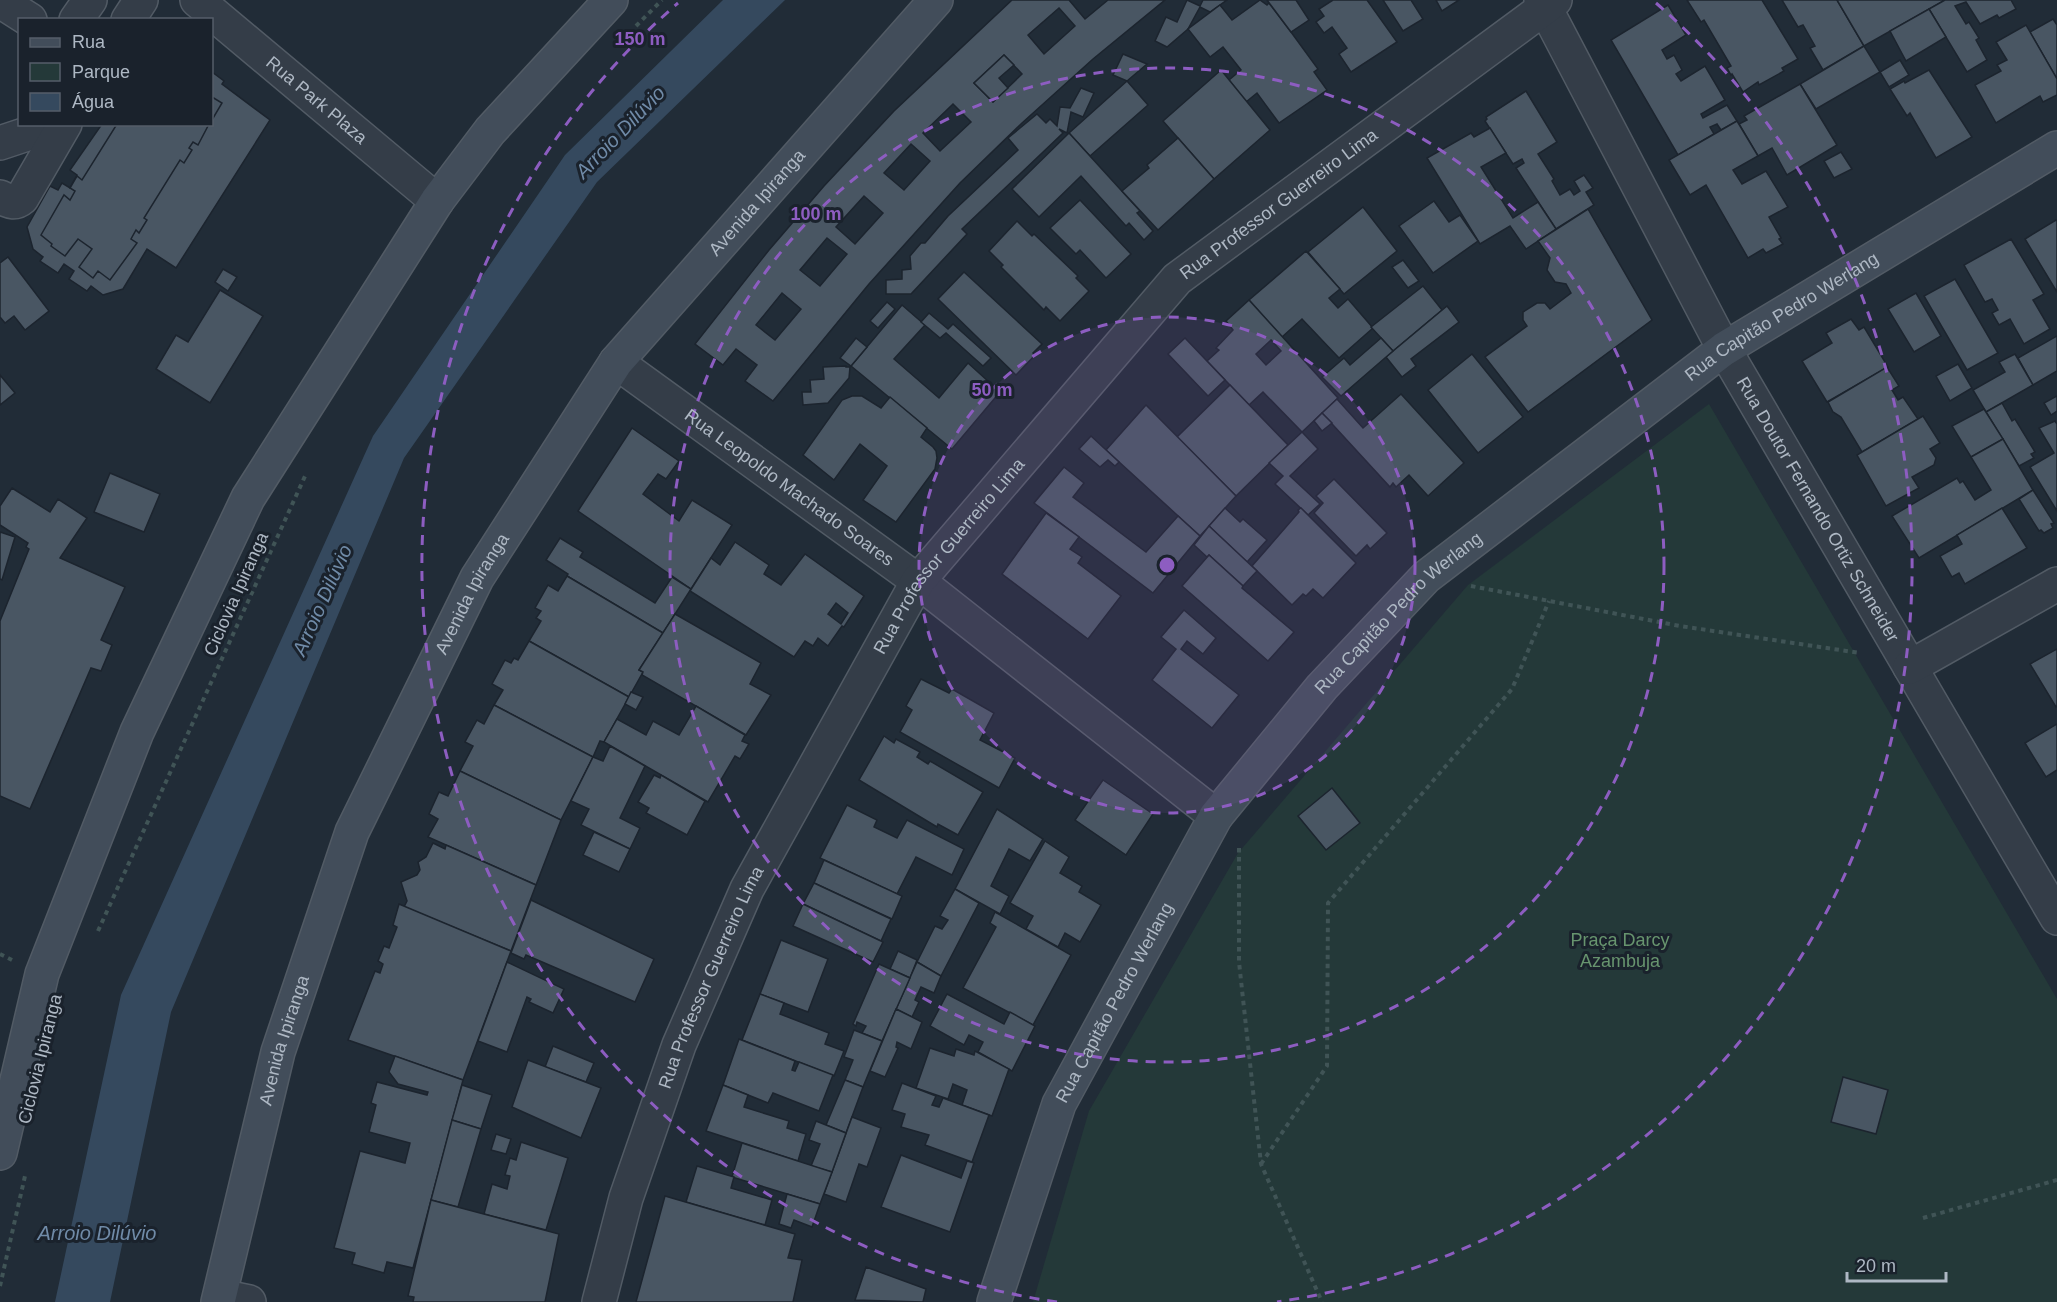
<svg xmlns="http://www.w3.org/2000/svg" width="2057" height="1302" font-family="Arial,sans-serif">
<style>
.green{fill:#243939}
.water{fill:#35495e}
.building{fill:#495663;stroke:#1c242e;stroke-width:1.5;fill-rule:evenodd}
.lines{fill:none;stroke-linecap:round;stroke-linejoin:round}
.street-casing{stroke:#525b65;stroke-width:36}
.secondary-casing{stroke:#525b65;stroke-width:36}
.path{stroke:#405456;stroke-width:4;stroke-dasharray:4.5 4.5;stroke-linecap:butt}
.street{stroke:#343d48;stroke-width:33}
.secondary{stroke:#424d5a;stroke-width:33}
.ring{fill:none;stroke:#8d5dc1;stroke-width:3;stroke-dasharray:10 8}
.labels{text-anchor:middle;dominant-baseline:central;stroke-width:6;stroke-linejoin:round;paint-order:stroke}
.street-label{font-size:18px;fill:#aeb8c4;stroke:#1a222c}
.park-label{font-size:18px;fill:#67946e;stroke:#1a222c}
.water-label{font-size:20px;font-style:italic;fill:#708ba8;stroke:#1a222c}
.centre{fill:#8d5dc1;stroke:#1a222c;stroke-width:3}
.ring-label{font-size:18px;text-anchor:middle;font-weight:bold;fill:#8d5dc1;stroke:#1a222c;stroke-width:6;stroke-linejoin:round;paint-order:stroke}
</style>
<rect width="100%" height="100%" fill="#212c37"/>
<polygon class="green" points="1709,404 2057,999 2057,1302 1033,1302 1089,1111 1238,853 1468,585"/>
<polygon class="water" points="723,0 785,0 597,182 404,458 171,1012 110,1302 55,1302 121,995 373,436 565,155"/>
<g class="building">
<path d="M1012 0H1069L1085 19 1108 0H1165L1093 59 1022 123 960 183 869 284 773 401 745 381 757 365 736 349 723 365 695 344 769 250 824 186 894 111ZM1059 8 1075 26 1044 54 1028 35ZM1004 55 1022 74 993 102 974 83ZM953 104 971 122 940 151 923 133ZM911 144 930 161 904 190 884 173ZM864 196 883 213 855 244 836 227ZM827 238 847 254 820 286 800 270ZM782 293 801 309 775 340 756 325Z"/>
<polygon points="1187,0 1200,6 1203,0 1227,0 1210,12 1200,7 1188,29 1167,47 1155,41 1166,17 1177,22"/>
<polygon points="1260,0 1267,5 1269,3 1291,32 1318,69 1314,72 1327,90 1279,123 1257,93 1246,102 1229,80 1241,70 1223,47 1210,57 1188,29 1220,5 1232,20"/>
<polygon points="1267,0 1296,0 1309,20 1291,32"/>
<polygon points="1333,0 1367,0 1397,42 1351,72 1339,54 1347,48 1332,27 1324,33 1316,22 1324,16 1319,9"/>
<polygon points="1383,0 1411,0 1423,19 1403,31"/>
<polygon points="1436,0 1459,0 1442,11"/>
<polygon points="1687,0 1762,0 1798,59 1782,68 1784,71 1759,85 1758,82 1743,92 1732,74 1731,75 1727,68 1731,66 1704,20 1701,22"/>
<polygon points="1782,0 1837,0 1864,46 1823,70 1810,48 1815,46 1803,25 1798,27"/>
<polygon points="1837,0 1945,0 1864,46"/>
<polygon points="1945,0 2011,0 2016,9 1999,18 1997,15 1980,24 1966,2 1955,6 1966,24 1969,22 1979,38 1976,40 1987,60 1967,72 1929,9"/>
<polygon points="1668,5 1686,35 1662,50 1667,59 1674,55 1682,70 1676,74 1681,81 1705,66 1725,100 1701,114 1703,118 1727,105 1737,121 1721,130 1717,124 1710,127 1714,134 1678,155 1611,40"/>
<polygon points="1929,9 1946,37 1906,61 1890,31"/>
<polygon points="2053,19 2057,25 2057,79 2030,32"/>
<polygon points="2026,25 2057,79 2057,95 2043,102 2040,96 1996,123 1975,85 2001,71 1997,65 2007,60 1996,42"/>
<polygon points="1864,46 1880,72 1816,109 1800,84"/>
<polygon points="1123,54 1147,64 1127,81 1113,75"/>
<polygon points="1004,55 1014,65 999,78 1008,88 993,102 974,83"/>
<polygon points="1900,60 1909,75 1889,87 1880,72"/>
<polygon points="1221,70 1270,130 1214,179 1163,121"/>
<polygon points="1929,70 1972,137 1936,158 1910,113 1907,116 1890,89 1904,81 1905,83"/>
<polygon points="212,72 224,81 222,84 270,120 176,268 147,249 123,289 103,295 91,286 87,291 69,279 74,271 64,264 58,273 40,261 43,257 33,249 27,227 50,186 58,190 62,183 70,188 77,175 70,170 102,124 212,124"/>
<polygon points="1127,81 1148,105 1090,156 1069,133"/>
<polygon points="1800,84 1837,145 1787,175 1772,148 1758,156 1739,124 1747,120 1744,116"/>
<polygon points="1081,88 1094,93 1083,117 1071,112 1067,133 1059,129 1063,133 962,229 967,234 911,294 886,294 886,280 902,279 902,270 911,269 910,256 921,243 925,243 948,216 1018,150 1008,138 1037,114 1046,123 1050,119 1057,126 1060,107 1070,108"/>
<polygon points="1526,91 1557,142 1538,154 1554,179 1552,181 1560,195 1570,189 1574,195 1580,191 1574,181 1584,175 1593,188 1586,192 1594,205 1556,229 1516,168 1524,163 1522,159 1513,164 1485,121 1487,119 1486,117"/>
<polygon points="212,97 222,103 212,120"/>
<polygon points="1737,121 1758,156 1733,170 1742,184 1766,171 1788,207 1769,217 1781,238 1779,239 1783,244 1766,253 1763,249 1748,258 1706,185 1690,195 1669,160"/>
<polygon points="117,124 209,124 198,145 193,142 189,148 192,150 184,163 180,160 144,218 147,220 139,233 136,230 131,239 137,243 110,280 98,271 93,278 79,267 92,249 78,239 65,256 51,246 52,244 41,235 64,195 70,200 75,191 70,188 77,176 82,180"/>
<polygon points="1490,128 1506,153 1481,167 1513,218 1538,202 1556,229 1526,249 1510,226 1480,244 1427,158 1471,133 1474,137"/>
<polygon points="1069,133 1140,211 1137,213 1153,231 1144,240 1129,223 1126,226 1081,176 1039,217 1012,189"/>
<polygon points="1178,138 1214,179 1158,230 1122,191 1149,168 1147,165"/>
<polygon points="1841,152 1852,169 1834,178 1824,161"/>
<polygon points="1080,200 1131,254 1106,278 1080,250 1076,254 1050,228"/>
<polygon points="1434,201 1449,222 1460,215 1478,241 1433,273 1399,226"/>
<polygon points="1363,207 1397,251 1344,294 1308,252"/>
<polygon points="1588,209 1652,320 1528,412 1485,357 1527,326 1523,320 1523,312 1537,303 1545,303 1550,309 1571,293 1566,284 1555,282 1547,270 1550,258 1538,241"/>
<polygon points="2056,220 2057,221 2057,292 2025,239"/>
<polygon points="1017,221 1032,236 1034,234 1078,276 1076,278 1089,291 1060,321 1046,307 1044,310 1001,267 1003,265 989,251"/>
<polygon points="2011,239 2044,294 2033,300 2050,329 2024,344 2010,319 1999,325 1992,313 1998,310 1992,299 1985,302 1964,265"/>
<polygon points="1306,251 1340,289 1329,298 1338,308 1348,299 1373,328 1339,358 1302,319 1282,337 1249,300"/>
<polygon points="8,257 49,311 25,330 14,316 5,323 0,317 0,263"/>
<polygon points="1403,260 1419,281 1408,288 1392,267"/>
<polygon points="223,269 237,277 228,291 215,282"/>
<polygon points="964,272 1042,344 1033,353 1035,355 1016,375 938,299"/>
<polygon points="1955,279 1998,353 1967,370 1924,296"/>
<polygon points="1423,286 1442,310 1393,351 1371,327"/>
<polygon points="220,290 263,316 210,403 156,369 176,335 188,342"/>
<polygon points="1916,293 1941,336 1914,352 1888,309"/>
<path d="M1249 300 1338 398 1302 432 1263 392 1249 405 1207 361 1219 350 1216 348 1233 330 1226 321ZM1271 340 1281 351 1266 365 1256 354Z"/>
<polygon points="887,302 895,309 878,328 870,321"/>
<polygon points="902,305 925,325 894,359 939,398 968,363 1000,392 952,449 851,366"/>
<polygon points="1447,306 1459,322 1411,359 1416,366 1402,377 1386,357"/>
<polygon points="929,313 948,329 953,324 991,358 983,366 946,333 940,338 921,322"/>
<polygon points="1851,319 1859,330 1864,327 1888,367 1827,402 1802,361 1832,343 1826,333"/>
<polygon points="2057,336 2057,371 2033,385 2018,358"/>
<polygon points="856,338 867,347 851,366 840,358"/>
<polygon points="1185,338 1225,380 1208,396 1168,354"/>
<polygon points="1381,338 1393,351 1341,396 1322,377 1344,358 1350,365"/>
<polygon points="1472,354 1523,417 1478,453 1428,390"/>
<polygon points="2015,354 2033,385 1986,412 1973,390 2005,372 1999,362"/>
<polygon points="1958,364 1972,388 1950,401 1936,376"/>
<polygon points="846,366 846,367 850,367 849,378 828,403 803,405 802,392 811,392 810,380 824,379 823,367"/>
<polygon points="1887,367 1899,386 1892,390 1898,400 1903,397 1918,419 1862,452 1841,417 1833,412 1828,402"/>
<polygon points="0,375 15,393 0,405"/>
<polygon points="1230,385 1288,445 1236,496 1177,437"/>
<polygon points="1401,394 1464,463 1428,496 1409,475 1396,487 1393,483 1390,487 1322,413 1337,399 1363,428"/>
<polygon points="852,396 862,396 881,408 890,397 927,428 921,437 933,447 936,451 937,458 935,469 896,522 863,500 887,466 860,444 834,480 803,455 842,400"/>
<polygon points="2057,396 2057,411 2051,415 2044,403"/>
<polygon points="2002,403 2012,421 2015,419 2035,452 2031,454 2034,458 2019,466 1986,412"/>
<polygon points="1146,405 1236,496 1200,536 1106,450"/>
<polygon points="1984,409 2003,439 1971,457 1952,426"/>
<polygon points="1322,413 1332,423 1322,431 1314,421"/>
<polygon points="1923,416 1940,443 1930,449 1936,458 1934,465 1912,477 1919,488 1886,506 1857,455"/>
<polygon points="2055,421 2057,424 2057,511 2030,467 2054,453 2039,428"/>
<polygon points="632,428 679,461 666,479 658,474 643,494 679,521 692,500 732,525 691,589 578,511"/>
<polygon points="1302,432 1318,449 1290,476 1320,504 1308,515 1275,484 1283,476 1269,463"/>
<polygon points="1091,436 1119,462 1115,466 1108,460 1100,467 1079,449"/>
<polygon points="2003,439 2033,490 1919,558 1892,516 1957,478 1960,483 1963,481 1975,500 1991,490 1971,457"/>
<polygon points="1064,467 1084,483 1073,497 1146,552 1178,516 1200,536 1153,593 1034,503"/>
<polygon points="110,473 160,494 144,532 94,512"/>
<polygon points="1334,479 1387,533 1370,549 1367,545 1356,556 1314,513 1323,503 1316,496"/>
<polygon points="12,488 50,512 58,499 87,518 60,558 125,587 101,640 112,645 101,671 91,668 30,809 0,796 0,621 29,549 26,547 28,543 0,525 0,506"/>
<polygon points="2033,490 2054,523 2051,524 2053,528 2044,533 2041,530 2039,531 2019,499"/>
<polygon points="1225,508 1240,522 1243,519 1267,540 1247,562 1209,526"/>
<polygon points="1301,508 1356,563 1323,598 1313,589 1306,596 1303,594 1292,605 1252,566 1299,512 1298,510"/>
<polygon points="2002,508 2027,548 1965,584 1959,573 1952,577 1940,556 1962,544 1957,535"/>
<polygon points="1046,513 1079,537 1070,549 1082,557 1078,563 1121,596 1088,639 1002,574"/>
<polygon points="1209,526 1257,571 1243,586 1209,555 1207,557 1194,545"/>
<polygon points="0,532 15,537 2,580 0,579"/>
<polygon points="560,538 583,552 580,557 655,603 672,577 691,589 663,633 567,576 568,574 546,560"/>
<path d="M735 542 769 565 764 574 781 585 805 554 864 596 844 627 842 626 828 646 818 638 813 646 805 641 794 657 690 591 711 558 720 565ZM836 603 848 613 841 624 828 614Z"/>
<polygon points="1209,555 1243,586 1242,588 1294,632 1268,661 1182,586"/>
<polygon points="567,576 663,633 639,670 643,672 629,697 529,641 541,621 536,618 541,611 535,608 548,585 558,591"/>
<polygon points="1184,610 1216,638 1203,654 1187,641 1181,649 1239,695 1212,728 1152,680 1176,649 1161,637"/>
<polygon points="675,614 761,663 750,684 771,695 746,735 642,675 643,672 639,670"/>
<polygon points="529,641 629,697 604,742 600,741 593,757 494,705 503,690 492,684 505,660 511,663 514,658 518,660"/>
<polygon points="2057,649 2057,706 2056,707 2030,664"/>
<polygon points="921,679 949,693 952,689 994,713 980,740 1015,758 999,788 900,732 912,710 906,706"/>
<polygon points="631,692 643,697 636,710 625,704"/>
<polygon points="494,705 593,757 561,820 460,771 473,746 465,742 477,720 484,724"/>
<polygon points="696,706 745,735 742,741 749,744 740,759 735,756 708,802 604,742 617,719 646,735 653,721 679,735"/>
<polygon points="2057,724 2057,770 2046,777 2025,743"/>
<polygon points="884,736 894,743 896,739 920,752 917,757 928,764 930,761 983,792 958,835 938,824 937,827 859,780"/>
<polygon points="610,746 645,766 620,818 640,828 630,849 581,825 589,809 571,801 593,757 603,761"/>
<polygon points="460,771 561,820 536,885 428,837 438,819 429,814 439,792 448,796"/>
<polygon points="654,775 660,778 661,775 705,801 687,835 646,813 649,808 638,802"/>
<polygon points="1103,780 1153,814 1126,855 1075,820"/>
<polygon points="1332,788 1360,823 1326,850 1298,816"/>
<polygon points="847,805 877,820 874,827 897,838 907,820 964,849 952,875 916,857 897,894 820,858"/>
<polygon points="997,809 1043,839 1030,861 1009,849 991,886 1009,896 1000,914 955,889"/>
<polygon points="594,832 630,849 619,872 583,855"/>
<polygon points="1045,841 1069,857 1060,873 1082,886 1079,892 1101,905 1080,942 1065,933 1058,947 1026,929 1033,916 1010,903"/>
<polygon points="433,843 445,849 446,845 536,885 511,951 404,907 407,901 401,882 417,875 420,870 418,862 426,857"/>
<polygon points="824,860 902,896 892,919 814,883"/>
<polygon points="814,883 891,919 881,941 803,904"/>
<polygon points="955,889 979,903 941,976 917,962 935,926 942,929 948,920 940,916"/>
<polygon points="531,900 654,959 635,1002 526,955 524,959 511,953"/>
<polygon points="399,904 511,951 463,1080 348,1040 375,971 380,973 383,964 378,961 384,946 389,948 397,927 393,925"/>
<polygon points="803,904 883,942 873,962 793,926"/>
<polygon points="995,912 1071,955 1033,1025 963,988 996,927 990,923"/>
<polygon points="781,940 828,959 808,1012 760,994"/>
<polygon points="898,951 917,960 910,978 890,969"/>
<polygon points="507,962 564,989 553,1013 529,1002 531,999 527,997 507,1052 478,1041"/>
<polygon points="917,962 941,976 934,993 921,987 915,1000 919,1002 912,1017 896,1009"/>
<polygon points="879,964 910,978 882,1041 862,1033 866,1026 857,1022 856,1026 853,1024"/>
<polygon points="760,994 784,1003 780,1014 829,1033 825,1044 844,1051 834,1076 742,1040"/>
<polygon points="947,994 1004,1024 1010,1012 1035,1026 1012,1071 978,1052 983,1042 969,1035 964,1045 930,1026"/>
<polygon points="896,1009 922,1022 911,1049 897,1042 896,1047 898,1048 885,1077 870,1071"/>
<polygon points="854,1030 882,1041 863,1087 845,1080 853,1060 844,1057"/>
<polygon points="739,1039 795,1061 792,1070 795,1071 799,1062 833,1075 819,1111 773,1093 768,1103 723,1085"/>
<polygon points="553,1046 594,1063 586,1082 545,1067"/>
<polygon points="930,1048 954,1056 956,1049 974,1055 975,1051 1009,1069 992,1116 962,1105 967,1090 953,1084 948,1099 916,1088"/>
<polygon points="395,1056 463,1080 413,1268 387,1262 384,1273 352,1264 355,1253 334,1248 360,1151 405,1163 410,1143 369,1132 376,1105 371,1103 377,1082 427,1095 428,1092 398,1084 389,1072"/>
<polygon points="528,1060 601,1088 581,1138 512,1107"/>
<polygon points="1843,1077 1888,1090 1876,1134 1831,1122"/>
<polygon points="845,1080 863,1087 846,1133 826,1125"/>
<polygon points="902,1083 936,1096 932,1105 939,1107 943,1098 989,1115 972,1162 925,1145 929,1135 901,1127 905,1114 892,1110"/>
<polygon points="462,1085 492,1095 481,1129 452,1120"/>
<polygon points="723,1085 748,1095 744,1107 789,1121 787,1128 806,1134 798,1161 706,1131"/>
<polygon points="852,1117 881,1128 867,1167 859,1164 846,1202 824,1194"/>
<polygon points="452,1120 481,1129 458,1207 431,1200"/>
<polygon points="816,1121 846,1133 832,1172 811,1166 820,1144 809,1140"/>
<polygon points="496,1134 511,1139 506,1154 491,1150"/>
<polygon points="521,1142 568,1158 546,1230 484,1214 492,1184 507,1189 510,1176 505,1175 510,1158 516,1160"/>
<polygon points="742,1143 832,1172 820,1204 732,1177"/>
<polygon points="901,1155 961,1178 967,1161 974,1163 950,1232 881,1207"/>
<polygon points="697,1166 734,1177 731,1188 772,1200 765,1225 686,1202"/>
<polygon points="787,1194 820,1204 812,1227 794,1220 791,1228 779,1224"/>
<polygon points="665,1196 795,1234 788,1258 802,1260 793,1302 636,1302"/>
<polygon points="431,1200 559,1234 545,1302 413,1302 414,1297 408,1296"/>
<polygon points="866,1267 926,1289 923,1302 855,1300"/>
</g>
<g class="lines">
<defs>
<g id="street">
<path id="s1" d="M197 0 437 201"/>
<path id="s2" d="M1541 0 1724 349 2057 918"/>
<polyline points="0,1 30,20"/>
<polyline points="76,20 90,0"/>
<polyline points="128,20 141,0"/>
<polyline points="0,143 57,124"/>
<path d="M0 197C9 201 14 205 22 198L65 124"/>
<path id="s3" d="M616 362 918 581 1216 816"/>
<polyline points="1910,667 2057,584"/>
<polyline points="220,1296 249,1302"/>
<path id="s4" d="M599 1302 626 1198 679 1045 747 889 918 581 1177 279 1555 0"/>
</g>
<g id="secondary">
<polyline points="0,1153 42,974 137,732 248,498 437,201 490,131 611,0"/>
<path id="s5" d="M218 1302 278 1052 352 832 477 578 616 362 936 0"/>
<path id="s6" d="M994 1302 1059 1104 1216 816 1322 687 1426 577 1724 349 2057 148"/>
</g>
</defs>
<use href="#street" class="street-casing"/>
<use href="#secondary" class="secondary-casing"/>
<g class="path">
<polyline points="636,26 662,0"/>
<polyline points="1471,586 1680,626 1860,653"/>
<polyline points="1239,848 1239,962 1261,1164 1322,1302"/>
<polyline points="98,931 306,474"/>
<polyline points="0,954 12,960"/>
<polyline points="1261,1164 1327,1066 1328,903 1512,689 1549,601"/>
<polyline points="1923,1218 2057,1180"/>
<polyline points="0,1286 25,1176"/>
</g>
<use href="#street" class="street"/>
<use href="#secondary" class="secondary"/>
</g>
<circle cx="1167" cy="565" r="248" fill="#8d5dc1" fill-opacity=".12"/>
<g class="ring">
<circle cx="1167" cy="565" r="248"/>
<circle cx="1167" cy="565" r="497"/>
<path d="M1057 1302A745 745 0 0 1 678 3M1656 3A745 745 0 0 1 1277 1302"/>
</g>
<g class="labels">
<g class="street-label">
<text stroke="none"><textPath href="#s1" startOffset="156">Rua Park Plaza</textPath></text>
<text stroke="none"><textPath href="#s5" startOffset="1242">Avenida Ipiranga</textPath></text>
<text stroke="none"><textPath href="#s4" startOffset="1316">Rua Professor Guerreiro Lima</textPath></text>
<text stroke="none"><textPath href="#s6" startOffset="1296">Rua Capitão Pedro Werlang</textPath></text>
<text stroke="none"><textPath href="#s3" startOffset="214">Rua Leopoldo Machado Soares</textPath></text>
<text stroke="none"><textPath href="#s2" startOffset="580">Rua Doutor Fernando Ortiz Schneider</textPath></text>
<text stroke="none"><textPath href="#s4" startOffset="830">Rua Professor Guerreiro Lima</textPath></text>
<text transform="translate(236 594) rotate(-66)">Ciclovia Ipiranga</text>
<text stroke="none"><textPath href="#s5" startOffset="756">Avenida Ipiranga</textPath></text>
<text stroke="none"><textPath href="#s6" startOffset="810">Rua Capitão Pedro Werlang</textPath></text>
<text stroke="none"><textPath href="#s4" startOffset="344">Rua Professor Guerreiro Lima</textPath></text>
<text stroke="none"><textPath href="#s6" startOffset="324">Rua Capitão Pedro Werlang</textPath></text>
<text stroke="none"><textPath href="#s5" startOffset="270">Avenida Ipiranga</textPath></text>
<text transform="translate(40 1059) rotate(-76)">Ciclovia Ipiranga</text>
</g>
<g class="park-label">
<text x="1620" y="940">Praça Darcy<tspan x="1620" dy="21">Azambuja</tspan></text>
</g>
<g class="water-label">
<text transform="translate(620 132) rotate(-46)">Arroio Dilúvio</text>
<text transform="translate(322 600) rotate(-66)">Arroio Dilúvio</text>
<text x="97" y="1233">Arroio Dilúvio</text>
</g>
</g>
<circle cx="1167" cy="565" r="9" class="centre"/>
<g class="ring-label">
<text x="640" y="45">150 m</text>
<text x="816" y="220">100 m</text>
<text x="992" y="396">50 m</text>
</g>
<rect x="18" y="18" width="195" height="108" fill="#1a222c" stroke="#555e69" stroke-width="1.5"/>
<rect x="30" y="38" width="30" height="9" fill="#424d5a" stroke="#555e69" stroke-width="1.5"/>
<text x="72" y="48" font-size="18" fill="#aeb8c4">Rua</text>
<rect x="30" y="63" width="30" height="18" fill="#243939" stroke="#555e69" stroke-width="1.5"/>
<text x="72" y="78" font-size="18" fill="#aeb8c4">Parque</text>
<rect x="30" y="93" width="30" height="18" fill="#35495e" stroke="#555e69" stroke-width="1.5"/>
<text x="72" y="108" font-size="18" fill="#aeb8c4">Água</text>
<path d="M1847 1272v9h99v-9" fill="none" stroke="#aeb8c4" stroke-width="3"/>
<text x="1856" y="1272" font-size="18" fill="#aeb8c4" stroke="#1a222c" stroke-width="4.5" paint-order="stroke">20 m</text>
</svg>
